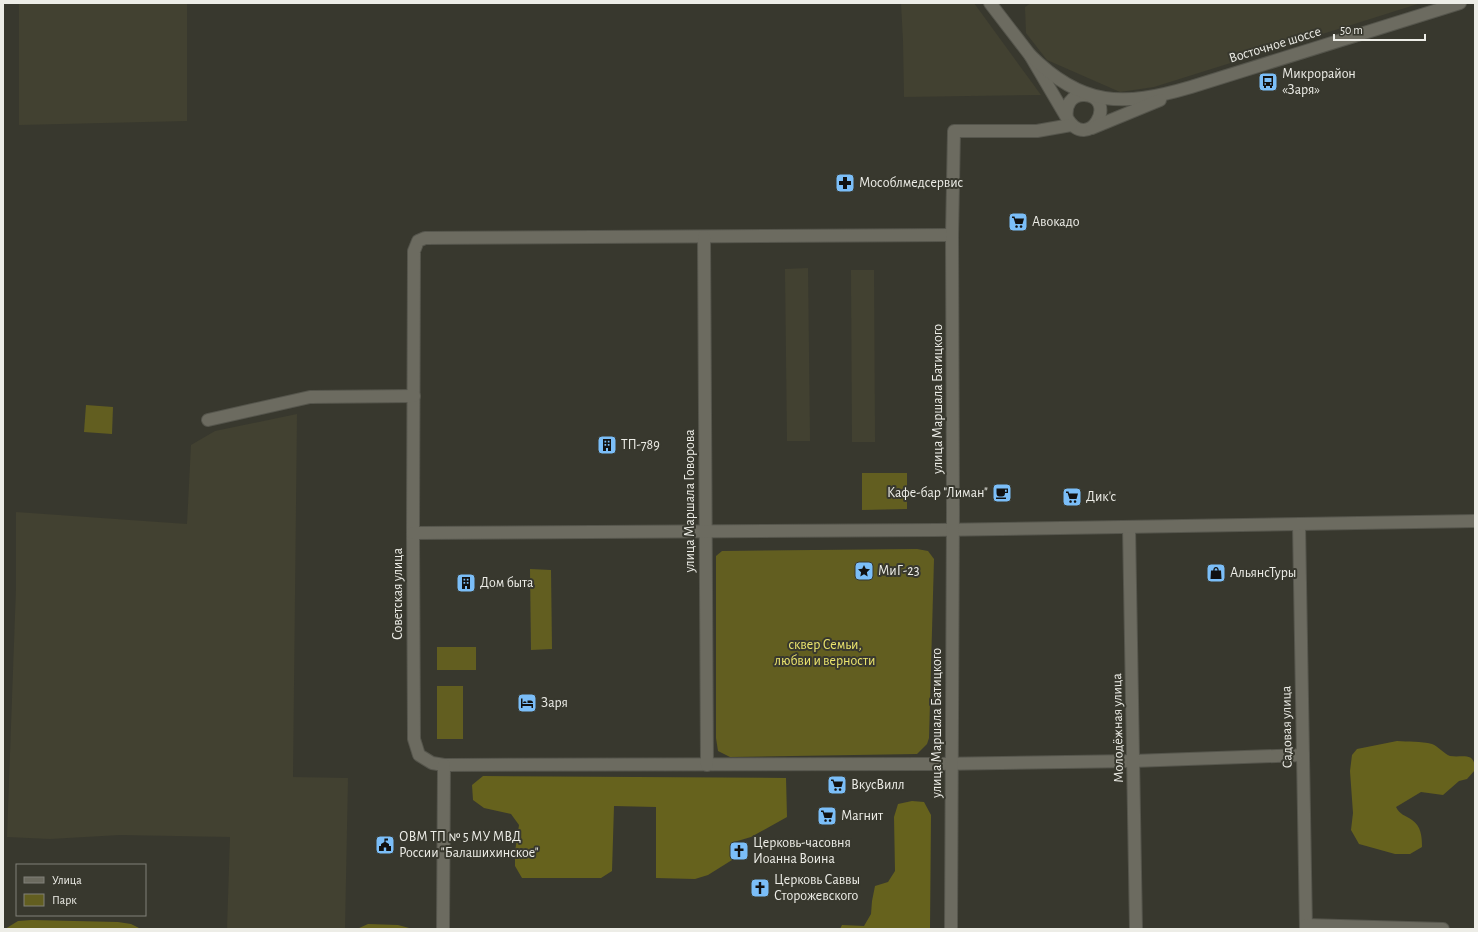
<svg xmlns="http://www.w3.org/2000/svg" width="1478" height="932" font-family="'Alegreya Sans',sans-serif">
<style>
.built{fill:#424131}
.green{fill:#625e20}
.forest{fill:#66621d}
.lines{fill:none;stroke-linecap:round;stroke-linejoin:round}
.street-casing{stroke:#55554c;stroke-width:14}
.secondary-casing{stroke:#55554c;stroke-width:14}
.street{stroke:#6c6b60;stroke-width:12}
.secondary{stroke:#6c6b60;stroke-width:12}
.labels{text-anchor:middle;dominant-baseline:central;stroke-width:4;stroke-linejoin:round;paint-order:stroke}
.street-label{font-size:14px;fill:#edede7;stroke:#38382e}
.poi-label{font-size:14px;fill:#edede7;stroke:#38382e;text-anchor:start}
.park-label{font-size:14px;fill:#ebe46d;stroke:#38382e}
</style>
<rect width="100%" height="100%" fill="#38382e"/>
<g class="built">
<polygon points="19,3 187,3 187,121 19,125"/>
<polygon points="901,3 974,3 1041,95 904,97 903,41"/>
<polygon points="1031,3 1421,3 1154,87 1120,92 1047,60 1026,33 1025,7"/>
<polygon points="808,268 810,441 787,441 785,269"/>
<polygon points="851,270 874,270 875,442 852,442"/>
<polygon points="297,414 293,777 348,778 345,929 227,929 230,837 120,835 50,839 7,837 16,588 16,512 187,524 191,445 215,431"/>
</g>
<g class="green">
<polygon points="86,405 113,407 112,434 84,432"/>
<polygon points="862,473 907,473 907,509 862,510"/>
<polygon points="917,549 928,551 934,559 929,738 927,744 917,754 730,757 718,751 716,738 716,556 722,551"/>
<polygon points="530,569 551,570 552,649 531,650"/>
<rect x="437" y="647" width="39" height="23"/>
<rect x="437" y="686" width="26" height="53"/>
</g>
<g class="forest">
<path d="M1397 741C1408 742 1421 741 1432 744 1438 746 1444 754 1450 756 1463 758 1475 751 1475 770L1467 779 1459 781 1443 795 1421 792 1396 807C1400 815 1405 815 1412 820 1421 826 1422 836 1422 847L1410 854H1395L1359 844 1351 830 1353 813 1350 771 1352 755 1357 749Z"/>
<polygon points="483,776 786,778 787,817 751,837 734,842 732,860 708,875 695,879 656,878 656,807 614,806 612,871 601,878 522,878 515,866 515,852 519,825 511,814 484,808 473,800 472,785"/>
<polygon points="912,801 924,802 931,815 930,929 840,929 842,925 864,926 871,914 872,901 875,886 888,882 895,871 894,817 898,804"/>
<polygon points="32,920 118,922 131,924 141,929 5,929 18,921"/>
<polygon points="368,924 398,925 413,929 357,929"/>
</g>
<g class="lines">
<defs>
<g id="street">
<polyline points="952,235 425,238 418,241 414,251 413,533 414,739 419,755 432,763 444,765 936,764 1133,761 1303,755"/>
<polyline points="704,237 707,765"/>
<polyline points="208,420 310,397 414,396"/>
<polyline points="1299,525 1306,929"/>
<polyline points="1129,527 1136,929"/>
<polyline points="413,533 936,530 1475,521"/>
<polyline points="1306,925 1443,929"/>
<polyline points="443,929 444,765"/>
</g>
<g id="secondary">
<path d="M990 3 1030 55 1067 118C1089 154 1119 98 1085 95 1071 94 1065 106 1067 118"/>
<path d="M1030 55C1082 107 1123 107 1191 87L1460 3"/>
<polyline points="1092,128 1160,100"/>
<polyline points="951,929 953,511 952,235 954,131 1037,131 1071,125"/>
</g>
</defs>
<use href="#street" class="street-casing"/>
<use href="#secondary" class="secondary-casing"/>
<use href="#street" class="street"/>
<use href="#secondary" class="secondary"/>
</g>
<defs>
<symbol id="bus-square" viewBox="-11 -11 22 22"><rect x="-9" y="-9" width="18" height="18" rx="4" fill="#7bbef8" stroke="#38382e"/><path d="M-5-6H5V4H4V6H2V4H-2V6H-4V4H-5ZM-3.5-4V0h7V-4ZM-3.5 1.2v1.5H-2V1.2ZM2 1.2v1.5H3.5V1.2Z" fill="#111"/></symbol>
<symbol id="pharmacy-square" viewBox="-11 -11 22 22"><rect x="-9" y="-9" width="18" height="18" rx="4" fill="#7bbef8" stroke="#38382e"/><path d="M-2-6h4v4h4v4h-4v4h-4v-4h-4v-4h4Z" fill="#111"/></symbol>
<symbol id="supermarket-square" viewBox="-11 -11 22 22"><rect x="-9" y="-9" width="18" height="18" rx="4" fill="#7bbef8" stroke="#38382e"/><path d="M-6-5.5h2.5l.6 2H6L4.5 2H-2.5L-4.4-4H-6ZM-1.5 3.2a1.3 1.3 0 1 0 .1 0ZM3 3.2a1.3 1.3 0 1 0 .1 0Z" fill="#111"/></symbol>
<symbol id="building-square" viewBox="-11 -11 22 22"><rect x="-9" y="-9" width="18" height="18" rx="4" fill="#7bbef8" stroke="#38382e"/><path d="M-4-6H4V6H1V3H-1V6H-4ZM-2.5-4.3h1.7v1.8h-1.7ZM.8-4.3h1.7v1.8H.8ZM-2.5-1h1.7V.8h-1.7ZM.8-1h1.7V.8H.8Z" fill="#111"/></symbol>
<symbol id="cafe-square" viewBox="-11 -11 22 22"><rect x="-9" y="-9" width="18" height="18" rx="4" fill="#7bbef8" stroke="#38382e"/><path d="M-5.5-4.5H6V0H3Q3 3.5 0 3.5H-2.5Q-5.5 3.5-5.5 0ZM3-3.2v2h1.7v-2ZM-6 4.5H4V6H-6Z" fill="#111"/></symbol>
<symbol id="sight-square" viewBox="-11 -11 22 22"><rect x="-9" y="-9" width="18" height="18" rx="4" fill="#7bbef8" stroke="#38382e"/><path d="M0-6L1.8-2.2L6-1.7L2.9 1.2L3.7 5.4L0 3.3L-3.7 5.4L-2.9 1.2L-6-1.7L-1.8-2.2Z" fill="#111"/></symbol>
<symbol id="shop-square" viewBox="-11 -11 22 22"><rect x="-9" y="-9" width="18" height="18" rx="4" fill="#7bbef8" stroke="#38382e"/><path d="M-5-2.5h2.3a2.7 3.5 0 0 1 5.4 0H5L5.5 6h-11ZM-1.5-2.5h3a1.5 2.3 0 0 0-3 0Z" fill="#111"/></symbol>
<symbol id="hotel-square" viewBox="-11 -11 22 22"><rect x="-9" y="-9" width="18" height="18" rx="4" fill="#7bbef8" stroke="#38382e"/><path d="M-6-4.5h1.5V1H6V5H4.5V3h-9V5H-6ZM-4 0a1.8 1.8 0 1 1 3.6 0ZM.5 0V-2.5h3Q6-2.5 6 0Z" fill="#111"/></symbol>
<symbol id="civic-square" viewBox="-11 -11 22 22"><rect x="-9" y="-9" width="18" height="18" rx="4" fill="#7bbef8" stroke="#38382e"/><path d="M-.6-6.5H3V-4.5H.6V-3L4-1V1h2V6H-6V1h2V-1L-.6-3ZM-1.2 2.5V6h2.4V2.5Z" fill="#111"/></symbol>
<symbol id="church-square" viewBox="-11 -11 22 22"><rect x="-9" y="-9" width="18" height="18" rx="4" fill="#7bbef8" stroke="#38382e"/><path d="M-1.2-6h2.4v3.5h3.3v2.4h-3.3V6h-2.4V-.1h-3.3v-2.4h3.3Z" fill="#111"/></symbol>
</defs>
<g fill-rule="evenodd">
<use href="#bus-square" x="1257" y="71" width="22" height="22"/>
<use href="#pharmacy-square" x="834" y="172" width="22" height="22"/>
<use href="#supermarket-square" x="1007" y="211" width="22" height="22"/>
<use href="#building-square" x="596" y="434" width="22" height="22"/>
<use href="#cafe-square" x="991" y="482" width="22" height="22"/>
<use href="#supermarket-square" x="1061" y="486" width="22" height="22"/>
<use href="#sight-square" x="853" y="560" width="22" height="22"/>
<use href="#shop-square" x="1205" y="562" width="22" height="22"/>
<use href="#building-square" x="455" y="572" width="22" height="22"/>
<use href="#hotel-square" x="516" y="692" width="22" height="22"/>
<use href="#supermarket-square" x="826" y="774" width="22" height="22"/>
<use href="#supermarket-square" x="816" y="805" width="22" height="22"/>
<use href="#civic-square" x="374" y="834" width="22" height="22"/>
<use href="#church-square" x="728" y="840" width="22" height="22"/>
<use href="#church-square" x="749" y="877" width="22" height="22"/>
</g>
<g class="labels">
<g class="street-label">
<text transform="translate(1275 45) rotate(-17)">Восточное шоссе</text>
<text transform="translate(938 399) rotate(-90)">улица Маршала Батицкого</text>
<text transform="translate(690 501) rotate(-90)">улица Маршала Говорова</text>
<text transform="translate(398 594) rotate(-90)">Советская улица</text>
<text transform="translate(937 723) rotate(-90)">улица Маршала Батицкого</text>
<text transform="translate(1287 727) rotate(-91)">Садовая улица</text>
<text transform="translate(1118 728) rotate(-91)">Молодёжная улица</text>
</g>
<g class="poi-label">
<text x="1282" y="74">Микрорайон<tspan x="1282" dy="16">«Заря»</tspan></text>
<text x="859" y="183">Мособлмедсервис</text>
<text x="1032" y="222">Авокадо</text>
<text x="621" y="445">ТП-789</text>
<text x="988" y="493" text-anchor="end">Кафе-бар "Лиман"</text>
<text x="1086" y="497">Дик'с</text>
<text x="878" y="571">МиГ-23</text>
<text x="1230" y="573">АльянсТуры</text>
<text x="480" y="583">Дом быта</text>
<text x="541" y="703">Заря</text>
<text x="851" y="785">ВкусВилл</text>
<text x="841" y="816">Магнит</text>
<text x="399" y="837">ОВМ ТП № 5 МУ МВД<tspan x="399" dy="16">России "Балашихинское"</tspan></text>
<text x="753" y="843">Церковь-часовня<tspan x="753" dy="16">Иоанна Воина</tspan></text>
<text x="774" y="880">Церковь Саввы<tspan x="774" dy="16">Сторожевского</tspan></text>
</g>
<g class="park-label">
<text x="825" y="645">сквер Семьи,<tspan x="825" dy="16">любви и верности</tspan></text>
</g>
</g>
<rect width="1478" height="932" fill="none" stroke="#edede7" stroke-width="8"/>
<rect x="16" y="864" width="130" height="52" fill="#38382e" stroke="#808078"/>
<rect x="24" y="877" width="20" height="6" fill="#6c6b60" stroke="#808078"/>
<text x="52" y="884" font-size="12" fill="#edede7">Улица</text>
<rect x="24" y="894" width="20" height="12" fill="#625e20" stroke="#808078"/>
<text x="52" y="904" font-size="12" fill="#edede7">Парк</text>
<path d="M1334 34v6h91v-6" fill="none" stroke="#edede7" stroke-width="2"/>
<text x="1340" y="34" font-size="12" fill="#edede7" stroke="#38382e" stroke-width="3" paint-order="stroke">50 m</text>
</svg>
